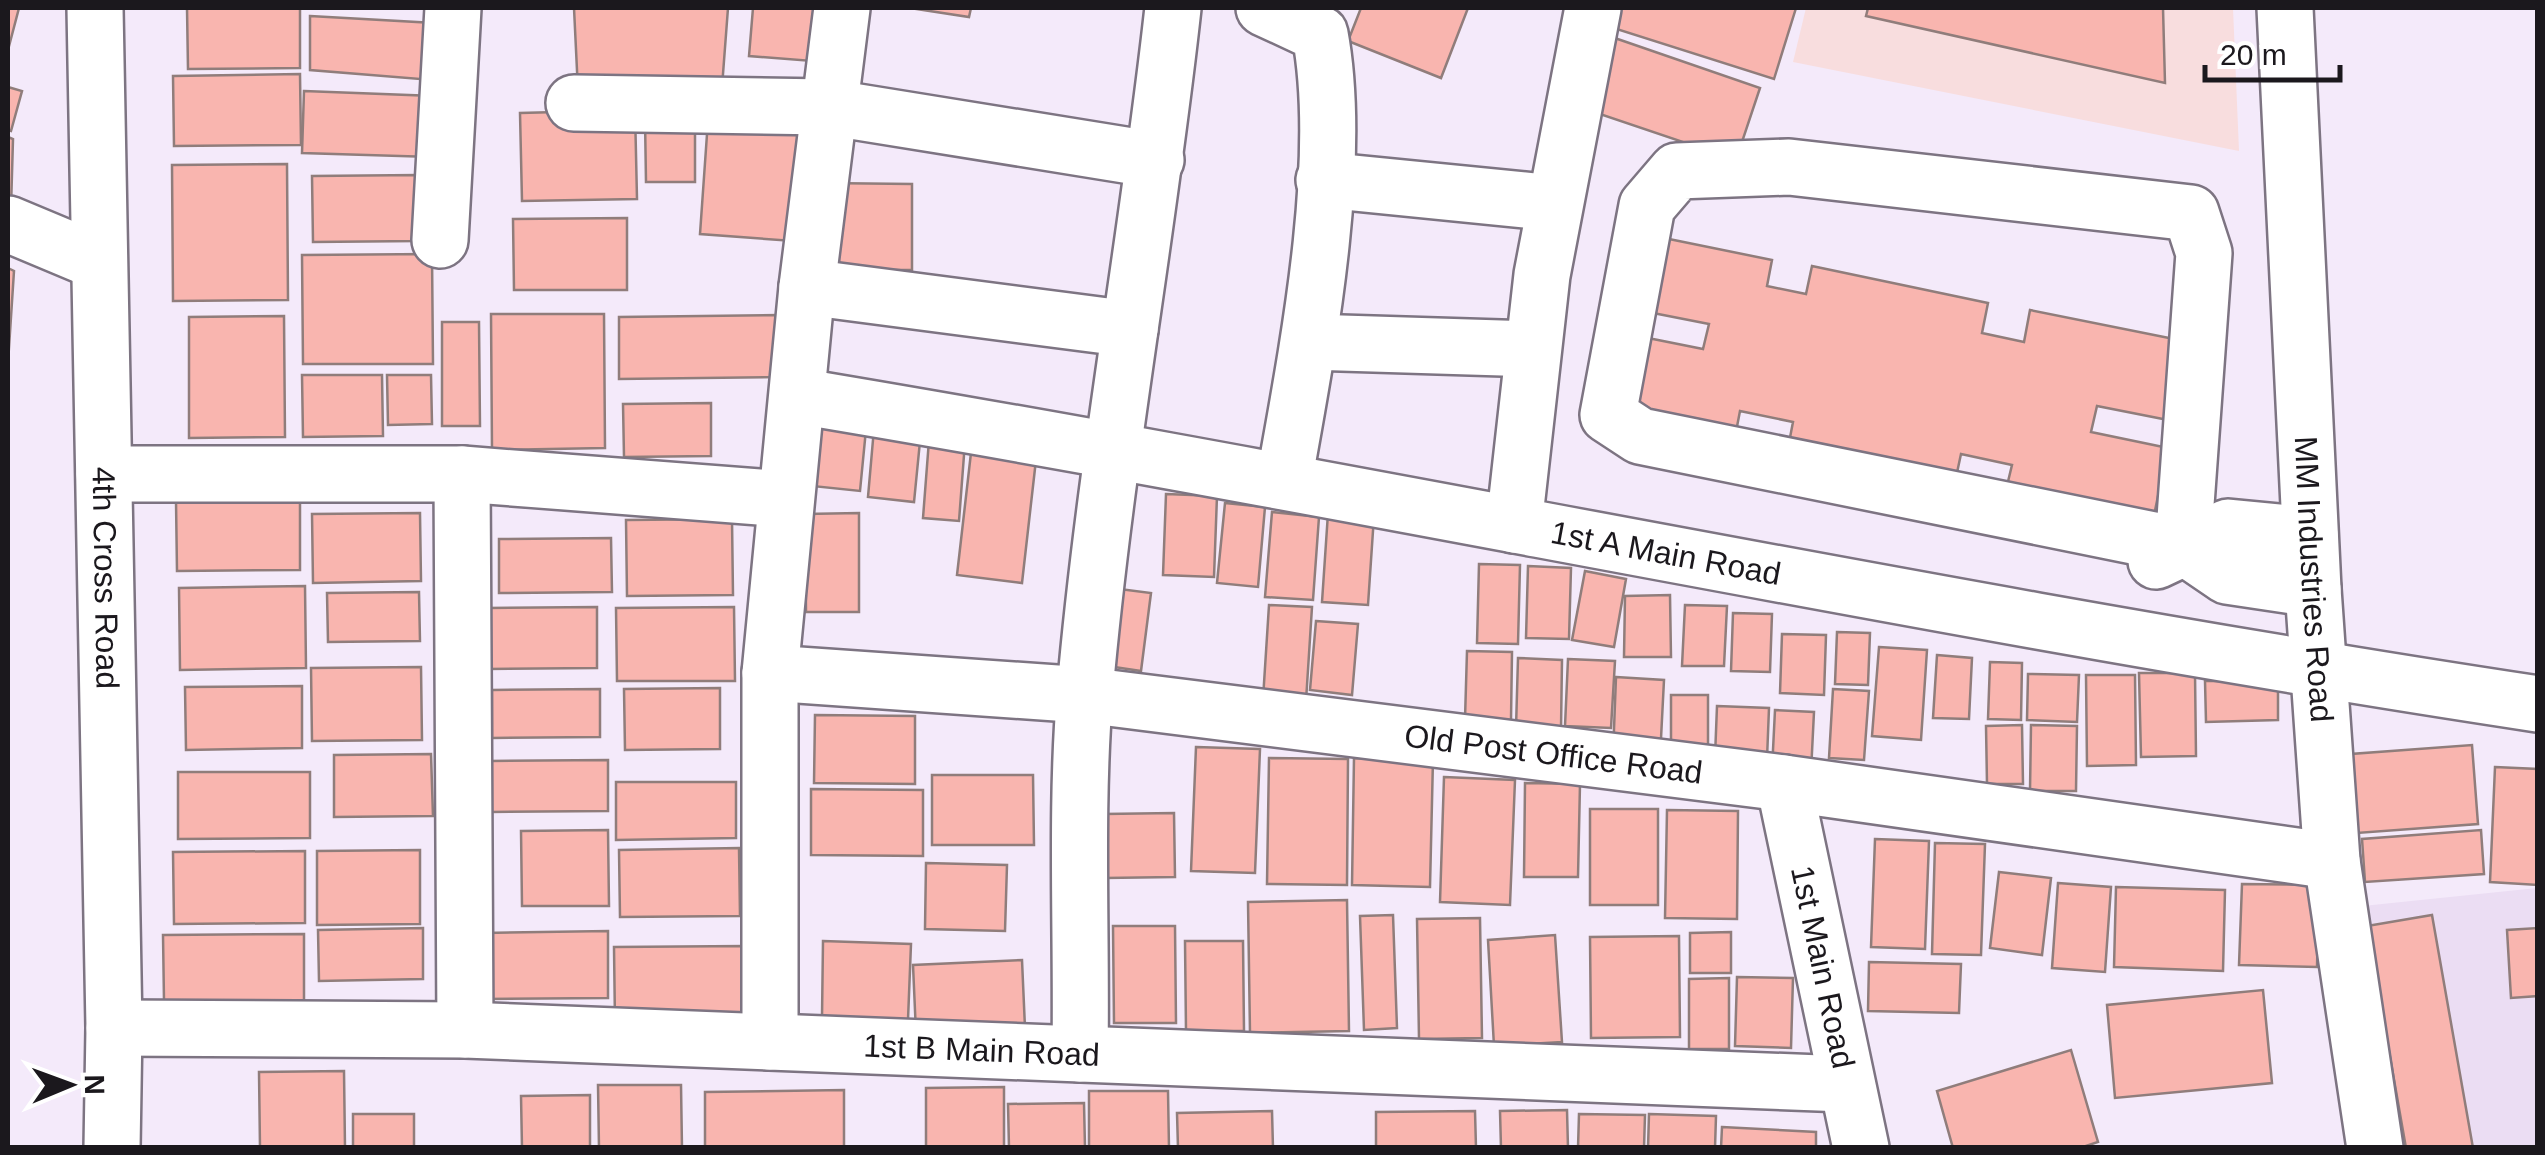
<svg xmlns="http://www.w3.org/2000/svg" width="2545" height="1155" font-family="Helvetica,sans-serif">
<style>
.commercial{fill:#f8ddde}
.built{fill:#ebddf3}
.building{fill:#f9b5af;stroke:#907d7b;stroke-width:2.5}
.lines{fill:none;stroke-linecap:round;stroke-linejoin:round}
.minor-casing{stroke:#7d7482;stroke-width:60}
.minor{stroke:#fff;stroke-width:55}
.labels{text-anchor:middle;dominant-baseline:central;stroke-width:10;stroke-linejoin:round;paint-order:stroke}
.street-label{font-size:32px;fill:#1b181d;stroke:#fff}
</style>
<rect width="100%" height="100%" fill="#f4eafa"/>
<polygon class="commercial" points="1806,8 2233,8 2239,151 1793,62"/>
<polygon class="built" points="2537,888 2537,1147 2397,1147 2353,907"/>
<g class="building">
<polygon points="8,8 19,8 8,50"/>
<polygon points="187,8 300,8 300,68 188,69"/>
<polygon points="574,8 728,8 722,87 578,91"/>
<polygon points="753,8 816,8 812,61 749,56"/>
<polygon points="910,8 971,8 969,17"/>
<polygon points="1361,8 1468,8 1441,78 1348,41"/>
<polygon points="1612,8 1796,8 1774,79 1607,26"/>
<polygon points="1868,8 2163,8 2165,83 1866,16"/>
<polygon points="310,16 434,23 432,80 310,70"/>
<polygon points="1606,35 1760,88 1736,160 1582,108"/>
<polygon points="300,74 301,145 174,146 173,76"/>
<polygon points="8,87 22,91 11,131 8,130"/>
<polygon points="304,91 434,96 432,157 302,153"/>
<polygon points="635,110 637,199 522,201 520,113"/>
<polygon points="695,118 695,182 646,182 645,119"/>
<polygon points="708,120 802,127 793,241 700,234"/>
<polygon points="8,137 13,139 11,208 8,207"/>
<polygon points="287,164 288,300 173,301 172,165"/>
<polygon points="418,175 418,241 313,242 312,176"/>
<polygon points="823,183 912,184 912,270 823,270"/>
<polygon points="627,218 627,290 514,290 513,219"/>
<polygon points="1669,239 1772,260 1767,286 1806,294 1812,266 1988,303 1982,333 2024,342 2030,310 2189,342 2173,421 2097,406 2091,432 2168,448 2152,525 2005,494 2012,465 1961,454 1955,482 1788,448 1793,422 1740,411 1735,437 1632,415 1648,338 1703,349 1709,324 1653,313"/>
<polygon points="432,254 433,364 303,364 302,255"/>
<polygon points="8,268 14,271 8,363"/>
<polygon points="491,314 604,314 605,448 492,450"/>
<polygon points="779,315 780,377 619,379 619,317"/>
<polygon points="284,316 285,437 189,438 189,317"/>
<polygon points="442,322 479,322 480,426 442,426"/>
<polygon points="302,375 382,375 383,436 303,437"/>
<polygon points="387,375 431,375 432,424 388,425"/>
<polygon points="711,403 711,456 624,457 623,404"/>
<polygon points="819,414 867,419 860,491 812,486"/>
<polygon points="875,417 922,421 914,502 868,497"/>
<polygon points="929,440 965,442 959,521 923,518"/>
<polygon points="972,444 1037,451 1022,583 957,575"/>
<polygon points="1166,494 1217,496 1214,577 1163,575"/>
<polygon points="300,500 300,570 177,571 176,501"/>
<polygon points="1225,503 1265,507 1258,587 1217,583"/>
<polygon points="1272,512 1319,517 1313,600 1265,597"/>
<polygon points="420,513 421,581 313,583 312,514"/>
<polygon points="859,513 859,612 806,612 805,514"/>
<polygon points="1328,513 1374,516 1368,605 1322,602"/>
<polygon points="732,519 733,595 627,596 626,520"/>
<polygon points="611,538 612,592 499,593 499,539"/>
<polygon points="1479,564 1520,565 1518,644 1477,643"/>
<polygon points="1528,566 1571,568 1569,639 1526,638"/>
<polygon points="1585,571 1626,579 1614,647 1572,640"/>
<polygon points="305,586 306,668 180,670 179,588"/>
<polygon points="1104,587 1151,593 1141,671 1094,664"/>
<polygon points="419,592 420,641 328,642 327,593"/>
<polygon points="1670,595 1671,657 1624,657 1625,596"/>
<polygon points="1269,605 1312,607 1306,701 1263,699"/>
<polygon points="1685,605 1727,606 1724,666 1682,666"/>
<polygon points="597,607 597,668 488,669 487,608"/>
<polygon points="734,607 735,681 617,681 616,608"/>
<polygon points="1733,613 1772,614 1770,672 1731,671"/>
<polygon points="1316,621 1358,624 1352,695 1310,690"/>
<polygon points="1837,632 1870,633 1868,685 1835,684"/>
<polygon points="1782,634 1826,635 1824,695 1780,693"/>
<polygon points="1879,647 1927,650 1921,740 1872,736"/>
<polygon points="1467,651 1512,652 1511,720 1465,719"/>
<polygon points="1937,655 1972,658 1969,719 1933,718"/>
<polygon points="1518,658 1562,660 1561,729 1516,728"/>
<polygon points="1568,659 1615,661 1611,728 1565,726"/>
<polygon points="1990,662 2022,663 2021,720 1988,719"/>
<polygon points="421,667 422,740 312,741 311,668"/>
<polygon points="2139,673 2195,673 2196,756 2141,757"/>
<polygon points="2028,674 2079,675 2077,722 2027,720"/>
<polygon points="2086,675 2135,675 2136,765 2087,766"/>
<polygon points="1616,677 1664,680 1660,758 1613,755"/>
<polygon points="2205,681 2278,681 2278,720 2206,722"/>
<polygon points="302,686 302,748 186,750 185,687"/>
<polygon points="720,688 720,749 625,750 624,689"/>
<polygon points="600,689 600,737 492,738 492,690"/>
<polygon points="1833,689 1869,691 1864,760 1829,758"/>
<rect x="1671" y="695" width="37" height="52"/>
<polygon points="1717,706 1769,708 1767,759 1715,757"/>
<polygon points="1775,710 1814,712 1811,772 1772,770"/>
<polygon points="815,715 915,716 915,784 814,783"/>
<polygon points="2022,725 2023,784 1987,784 1986,726"/>
<polygon points="2031,725 2077,726 2076,791 2030,791"/>
<polygon points="2472,745 2478,824 2357,833 2351,754"/>
<polygon points="1196,747 1260,749 1255,873 1191,871"/>
<polygon points="431,754 433,816 334,817 334,755"/>
<polygon points="1269,758 1348,759 1347,885 1267,884"/>
<polygon points="1354,758 1433,759 1430,887 1352,885"/>
<polygon points="608,760 608,811 491,812 490,761"/>
<polygon points="2495,767 2538,769 2538,885 2490,882"/>
<polygon points="178,772 310,772 310,838 178,839"/>
<polygon points="932,775 1033,775 1034,845 932,845"/>
<polygon points="1444,777 1515,780 1510,905 1440,902"/>
<polygon points="616,782 736,782 736,838 616,840"/>
<polygon points="1525,783 1580,784 1578,877 1524,877"/>
<polygon points="811,789 923,790 923,856 811,855"/>
<rect x="1590" y="809" width="68" height="96"/>
<polygon points="1667,810 1738,811 1737,919 1665,918"/>
<polygon points="1174,813 1175,877 1105,878 1104,814"/>
<polygon points="608,830 609,906 522,906 521,831"/>
<polygon points="2481,830 2484,874 2365,882 2362,839"/>
<polygon points="1875,839 1929,841 1925,949 1871,947"/>
<polygon points="1935,843 1985,844 1981,955 1932,954"/>
<polygon points="739,848 740,916 620,917 619,850"/>
<polygon points="420,850 420,924 317,925 317,851"/>
<polygon points="305,851 305,923 174,924 173,852"/>
<polygon points="926,863 1007,865 1005,931 925,929"/>
<polygon points="1999,872 2051,878 2042,955 1990,948"/>
<polygon points="2058,883 2111,887 2105,972 2052,968"/>
<polygon points="2242,884 2319,885 2317,967 2239,965"/>
<polygon points="2116,887 2225,890 2223,971 2114,967"/>
<polygon points="1347,900 1349,1031 1250,1033 1248,902"/>
<polygon points="1393,915 1397,1028 1364,1030 1360,916"/>
<polygon points="2432,915 2473,1148 2406,1148 2367,926"/>
<polygon points="1480,918 1482,1038 1419,1039 1417,919"/>
<polygon points="1113,926 1175,926 1176,1023 1114,1023"/>
<polygon points="423,928 423,979 319,981 318,930"/>
<polygon points="2538,928 2538,996 2511,998 2507,930"/>
<polygon points="608,931 608,998 484,999 484,933"/>
<polygon points="1731,932 1731,973 1690,973 1690,933"/>
<polygon points="304,934 304,1000 164,1001 163,935"/>
<polygon points="1555,935 1562,1042 1494,1046 1488,940"/>
<polygon points="1679,936 1680,1037 1591,1038 1590,937"/>
<polygon points="823,941 911,944 908,1020 822,1017"/>
<polygon points="1185,941 1243,941 1244,1031 1186,1031"/>
<polygon points="745,946 745,1022 615,1024 614,947"/>
<polygon points="1022,960 1025,1028 916,1033 913,965"/>
<polygon points="1869,962 1961,964 1959,1013 1868,1011"/>
<polygon points="1737,977 1793,978 1791,1048 1735,1046"/>
<polygon points="1729,978 1729,1049 1689,1049 1689,979"/>
<polygon points="2263,990 2272,1083 2115,1098 2107,1005"/>
<polygon points="2071,1050 2098,1142 2080,1148 1953,1148 1937,1091"/>
<polygon points="344,1071 345,1148 260,1148 259,1072"/>
<polygon points="598,1085 681,1085 682,1148 599,1148"/>
<polygon points="1004,1087 1004,1148 926,1148 926,1088"/>
<polygon points="844,1090 844,1148 705,1148 705,1092"/>
<polygon points="1089,1091 1168,1091 1169,1148 1089,1148"/>
<polygon points="590,1095 590,1148 522,1148 521,1096"/>
<polygon points="1084,1103 1085,1148 1009,1148 1008,1104"/>
<polygon points="1567,1110 1568,1148 1501,1148 1500,1111"/>
<polygon points="1272,1111 1273,1148 1178,1148 1177,1113"/>
<polygon points="1475,1111 1476,1148 1376,1148 1376,1112"/>
<rect x="353" y="1114" width="61" height="34"/>
<polygon points="1579,1114 1645,1115 1644,1148 1578,1148"/>
<polygon points="1649,1114 1716,1116 1715,1148 1648,1148"/>
<polygon points="1722,1127 1816,1132 1816,1148 1721,1148"/>
</g>
<g class="lines">
<defs>
<g id="minor">
<path id="s1" d="M95 8 114 1028 112 1148"/>
<path d="M1264 8 1320 34C1344 163 1307 352 1284 481"/>
<path id="s2" d="M2285 8 2313 589 2332 861 2375 1148"/>
<polyline points="574,103 827,107 1156,160"/>
<polyline points="1324,180 1554,203"/>
<polyline points="8,224 99,262"/>
<polyline points="440,240 453,8"/>
<polyline points="807,287 1130,329"/>
<polyline points="1309,342 1533,349"/>
<path id="s3" d="M798 396C1379 493 1955 616 2538 704"/>
<polyline points="104,474 462,474 785,499"/>
<polyline points="462,474 465,1030"/>
<polyline points="1514,525 1542,275 1593,8"/>
<polyline points="2183,546 2204,253 2191,213 1789,167 1677,171 1647,206 1608,415 1640,436 2183,546 2227,576 2313,589"/>
<polyline points="2156,561 2228,527 2310,535"/>
<path id="s4" d="M770 673 1085 695 1784 783 2332 861"/>
<path id="s5" d="M1784 783 1861 1148"/>
<path id="s6" d="M114 1028 465 1030 1845 1084"/>
<polyline points="770,1042 770,673 807,287 842,8"/>
<path d="M1080 1054C1082 937 1075 807 1085 691 1105 462 1148 236 1173 8"/>
</g>
</defs>
<use href="#minor" class="minor-casing"/>
<use href="#minor" class="minor"/>
</g>
<g class="labels">
<g class="street-label">
<text stroke="none"><textPath href="#s3" startOffset="882">1st A Main Road</textPath></text>
<text stroke="none"><textPath href="#s1" startOffset="570">4th Cross Road</textPath></text>
<text stroke="none"><textPath href="#s2" startOffset="572">MM Industries Road</textPath></text>
<text stroke="none"><textPath href="#s4" startOffset="788">Old Post Office Road</textPath></text>
<text stroke="none"><textPath href="#s5" startOffset="188">1st Main Road</textPath></text>
<text stroke="none"><textPath href="#s6" startOffset="868">1st B Main Road</textPath></text>
</g>
</g>
<rect width="2545" height="1155" fill="none" stroke="#1b181d" stroke-width="20"/>
<g transform="translate(70 1085) rotate(89)" stroke="#ffffff" stroke-width="8" paint-order="stroke">
<path d="M0-8L18 38L0 25L-18 38Z" fill="#1b181d"/>
<text y="-15" font-size="28" font-weight="bold" text-anchor="middle" fill="#1b181d">N</text>
</g>
<path d="M2205 65v15h135v-15" fill="none" stroke="#1b181d" stroke-width="5"/>
<text x="2220" y="65" font-size="30" fill="#1b181d" stroke="#ffffff" stroke-width="8" paint-order="stroke">20 m</text>
</svg>
